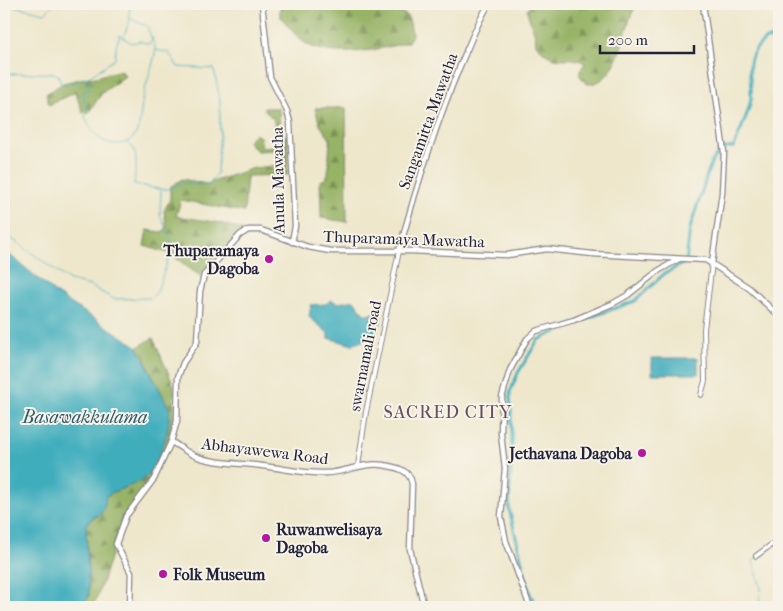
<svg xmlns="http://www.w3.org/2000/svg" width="783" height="611" font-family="'IM FELL French Canon',serif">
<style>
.forest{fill:url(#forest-firs);stroke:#5c6a50}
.water{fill:#3fadbd;stroke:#30687c}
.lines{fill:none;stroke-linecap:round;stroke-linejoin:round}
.stream{stroke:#3fadbd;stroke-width:1}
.canal{stroke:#3fadbd;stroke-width:3}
.tertiary-casing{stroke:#888484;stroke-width:6}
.secondary-casing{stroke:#888484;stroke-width:7}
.tertiary{stroke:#fff;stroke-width:4}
.secondary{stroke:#fff;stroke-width:4.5}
.poi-dot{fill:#b5179e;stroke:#f7f3e8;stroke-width:2}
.labels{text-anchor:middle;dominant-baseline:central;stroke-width:4;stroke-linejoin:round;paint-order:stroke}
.street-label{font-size:16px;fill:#22223b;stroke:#f7f3e8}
.poi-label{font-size:16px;font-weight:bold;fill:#22223b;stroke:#f7f3e8;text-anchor:end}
.neighbourhood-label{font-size:18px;letter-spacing:1px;fill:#6a505d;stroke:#f7f3e8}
.water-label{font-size:18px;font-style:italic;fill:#2e5a6f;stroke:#f7f3e8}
</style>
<defs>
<pattern id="forest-firs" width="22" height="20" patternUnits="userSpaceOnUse" patternTransform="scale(1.25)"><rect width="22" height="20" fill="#97b366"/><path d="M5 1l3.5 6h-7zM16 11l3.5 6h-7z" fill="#7b9155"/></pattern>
</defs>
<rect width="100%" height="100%" fill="#f7f3e8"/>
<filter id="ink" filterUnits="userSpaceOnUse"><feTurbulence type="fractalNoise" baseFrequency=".02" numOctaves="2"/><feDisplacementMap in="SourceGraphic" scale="10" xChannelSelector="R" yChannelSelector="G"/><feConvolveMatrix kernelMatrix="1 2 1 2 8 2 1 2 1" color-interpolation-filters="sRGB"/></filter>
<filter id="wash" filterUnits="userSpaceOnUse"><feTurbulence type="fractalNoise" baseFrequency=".0096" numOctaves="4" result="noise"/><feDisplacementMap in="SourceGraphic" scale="20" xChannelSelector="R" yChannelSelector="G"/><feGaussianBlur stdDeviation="1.12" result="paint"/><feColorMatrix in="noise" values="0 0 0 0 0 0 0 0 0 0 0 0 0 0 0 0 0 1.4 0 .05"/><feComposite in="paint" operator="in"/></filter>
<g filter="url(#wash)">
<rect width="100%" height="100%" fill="#eee7cc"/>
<g class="forest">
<path d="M280 4H387L391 10C410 13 409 17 412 35L408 42C379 50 326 61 301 40 293 33 287 24 280 16Z"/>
<path d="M532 4H637C622 26 622 84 587 84L580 76V71L585 63C564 52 556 69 536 44 536 31 529 22 527 10Z"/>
<polygon points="121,70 125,76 102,93 89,112 83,113 75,92 49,105 46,94 63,83 89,77 92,78"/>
<polygon points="263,108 279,108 280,134 288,136 287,175 247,176 244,212 181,200 176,216 220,223 242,230 205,268 200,276 169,253 144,246 147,230 161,232 167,229 164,211 170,199 170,187 182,179 206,184 254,168 280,165 279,150 257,151 248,142 255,134 260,137 262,147 275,146 274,120"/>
<polygon points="315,108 346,108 347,222 321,218 320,181 326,179 328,174 330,139 320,125"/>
<polygon points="153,338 174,386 174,415 168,443 152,478 123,518 96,601 89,607 70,607 85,603 89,595 86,525 90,519 101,515 106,496 149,474 165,440 169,408 138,347"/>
</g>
<g class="water">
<path d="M4 250 58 295 138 347 169 408C172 426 158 470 142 480 131 487 117 489 106 496 103 523 97 509 86 525L89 595 85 603 70 607H4Z"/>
<polygon points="330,300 338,303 354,300 364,314 372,314 376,311 381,314 380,325 375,335 353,345 328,338 328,333 309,317 311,305 326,304"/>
<rect x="652" y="358" width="46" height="16"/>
</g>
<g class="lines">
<g class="stream">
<polyline points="5,4 45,13 54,4"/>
<polyline points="123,38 130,20"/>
<path d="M153 38 149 44 140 41 131 43 120 35 116 46 115 59 86 79 90 83V88L82 93 88 110 85 117C90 129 98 141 110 143 117 145 127 144 132 139 143 128 140 104 144 91 149 77 153 64 156 50"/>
<polyline points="4,74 53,73 58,75 62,86 86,79"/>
<path d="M126 142C141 149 135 170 134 184 154 187 165 195 181 183L208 186 217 173 220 130V100L214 69 178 67 169 53 156 50 147 26 129 18 130 4"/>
<polyline points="4,233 70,281 90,286 114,299 150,298"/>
<polyline points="152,297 157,292 173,245 160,215 161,191"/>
<polyline points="759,607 761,588 753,561 779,542"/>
</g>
<path class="canal" d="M538 607 530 594 509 509 512 440 510 392 518 373 538 340 580 321 635 301 664 274 686 262 690 228 711 163 721 149 734 147C739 132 749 114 751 99 753 73 740 60 766 39L779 38"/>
</g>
</g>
<g filter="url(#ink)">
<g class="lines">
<defs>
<g id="tertiary">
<polyline points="701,395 705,381 704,329 712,263"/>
<polyline points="358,466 366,412 399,251"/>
<polyline points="756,556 779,539"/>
</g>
<g id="secondary">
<polyline points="262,4 270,77 287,111 290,122 295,226 292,242"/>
<polyline points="703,4 724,152 722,193 712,263"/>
<path d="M399 251C416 188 435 126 460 66 469 45 477 23 489 4"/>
<path d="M171 442C180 446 188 454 198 457 217 464 241 463 262 466 283 468 305 474 326 473 346 473 362 462 383 465 395 467 410 469 412 484L410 549 424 607"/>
<polyline points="130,607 131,573 116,544 126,516 154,479 171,442 177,421 178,377 183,363 197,342 200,291 204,275 240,235 248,230 261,230 308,247 330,251 409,251 507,255 547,249 593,254 706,260 749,288 779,316"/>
<polyline points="530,607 506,541 501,517 505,468 501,434 502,397 510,370 527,339 536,331 574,320 612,304 628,295 658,271 679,259"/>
</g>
</defs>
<use href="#tertiary" class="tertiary-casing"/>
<use href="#secondary" class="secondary-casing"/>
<use href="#tertiary" class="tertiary"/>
<use href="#secondary" class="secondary"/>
</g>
</g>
<g class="poi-dot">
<circle cx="269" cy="259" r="5"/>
<circle cx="642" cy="453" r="5"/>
<circle cx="266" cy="538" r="5"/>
<circle cx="163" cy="574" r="5"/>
</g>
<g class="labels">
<g class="street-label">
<text transform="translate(428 121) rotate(-70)">Sangamitta Mawatha</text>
<text transform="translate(278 180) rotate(-91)">Anula Mawatha</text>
<text transform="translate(404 239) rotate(2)">Thuparamaya Mawatha</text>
<text transform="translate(365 356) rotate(-79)">swarnamali road</text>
<text transform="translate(265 451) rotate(7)">Abhayawewa Road</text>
</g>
<g class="poi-label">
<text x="259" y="250">Thuparamaya<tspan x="259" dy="18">Dagoba</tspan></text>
<text x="632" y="453">Jethavana Dagoba</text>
<text x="276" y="529" text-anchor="start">Ruwanwelisaya<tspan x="276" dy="18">Dagoba</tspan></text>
<text x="173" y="574" text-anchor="start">Folk Museum</text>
</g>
<g class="neighbourhood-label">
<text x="448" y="412">SACRED CITY</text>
</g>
<g class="water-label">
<text x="85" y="417">Basawakkulama</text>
</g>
</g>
<rect width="783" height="611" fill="none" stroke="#f7f3e8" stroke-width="20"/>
<path d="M600 45v8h94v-8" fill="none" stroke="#22223b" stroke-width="2.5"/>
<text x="608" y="45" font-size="15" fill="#22223b" stroke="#f7f3e8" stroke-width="4" paint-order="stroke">200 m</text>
</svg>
